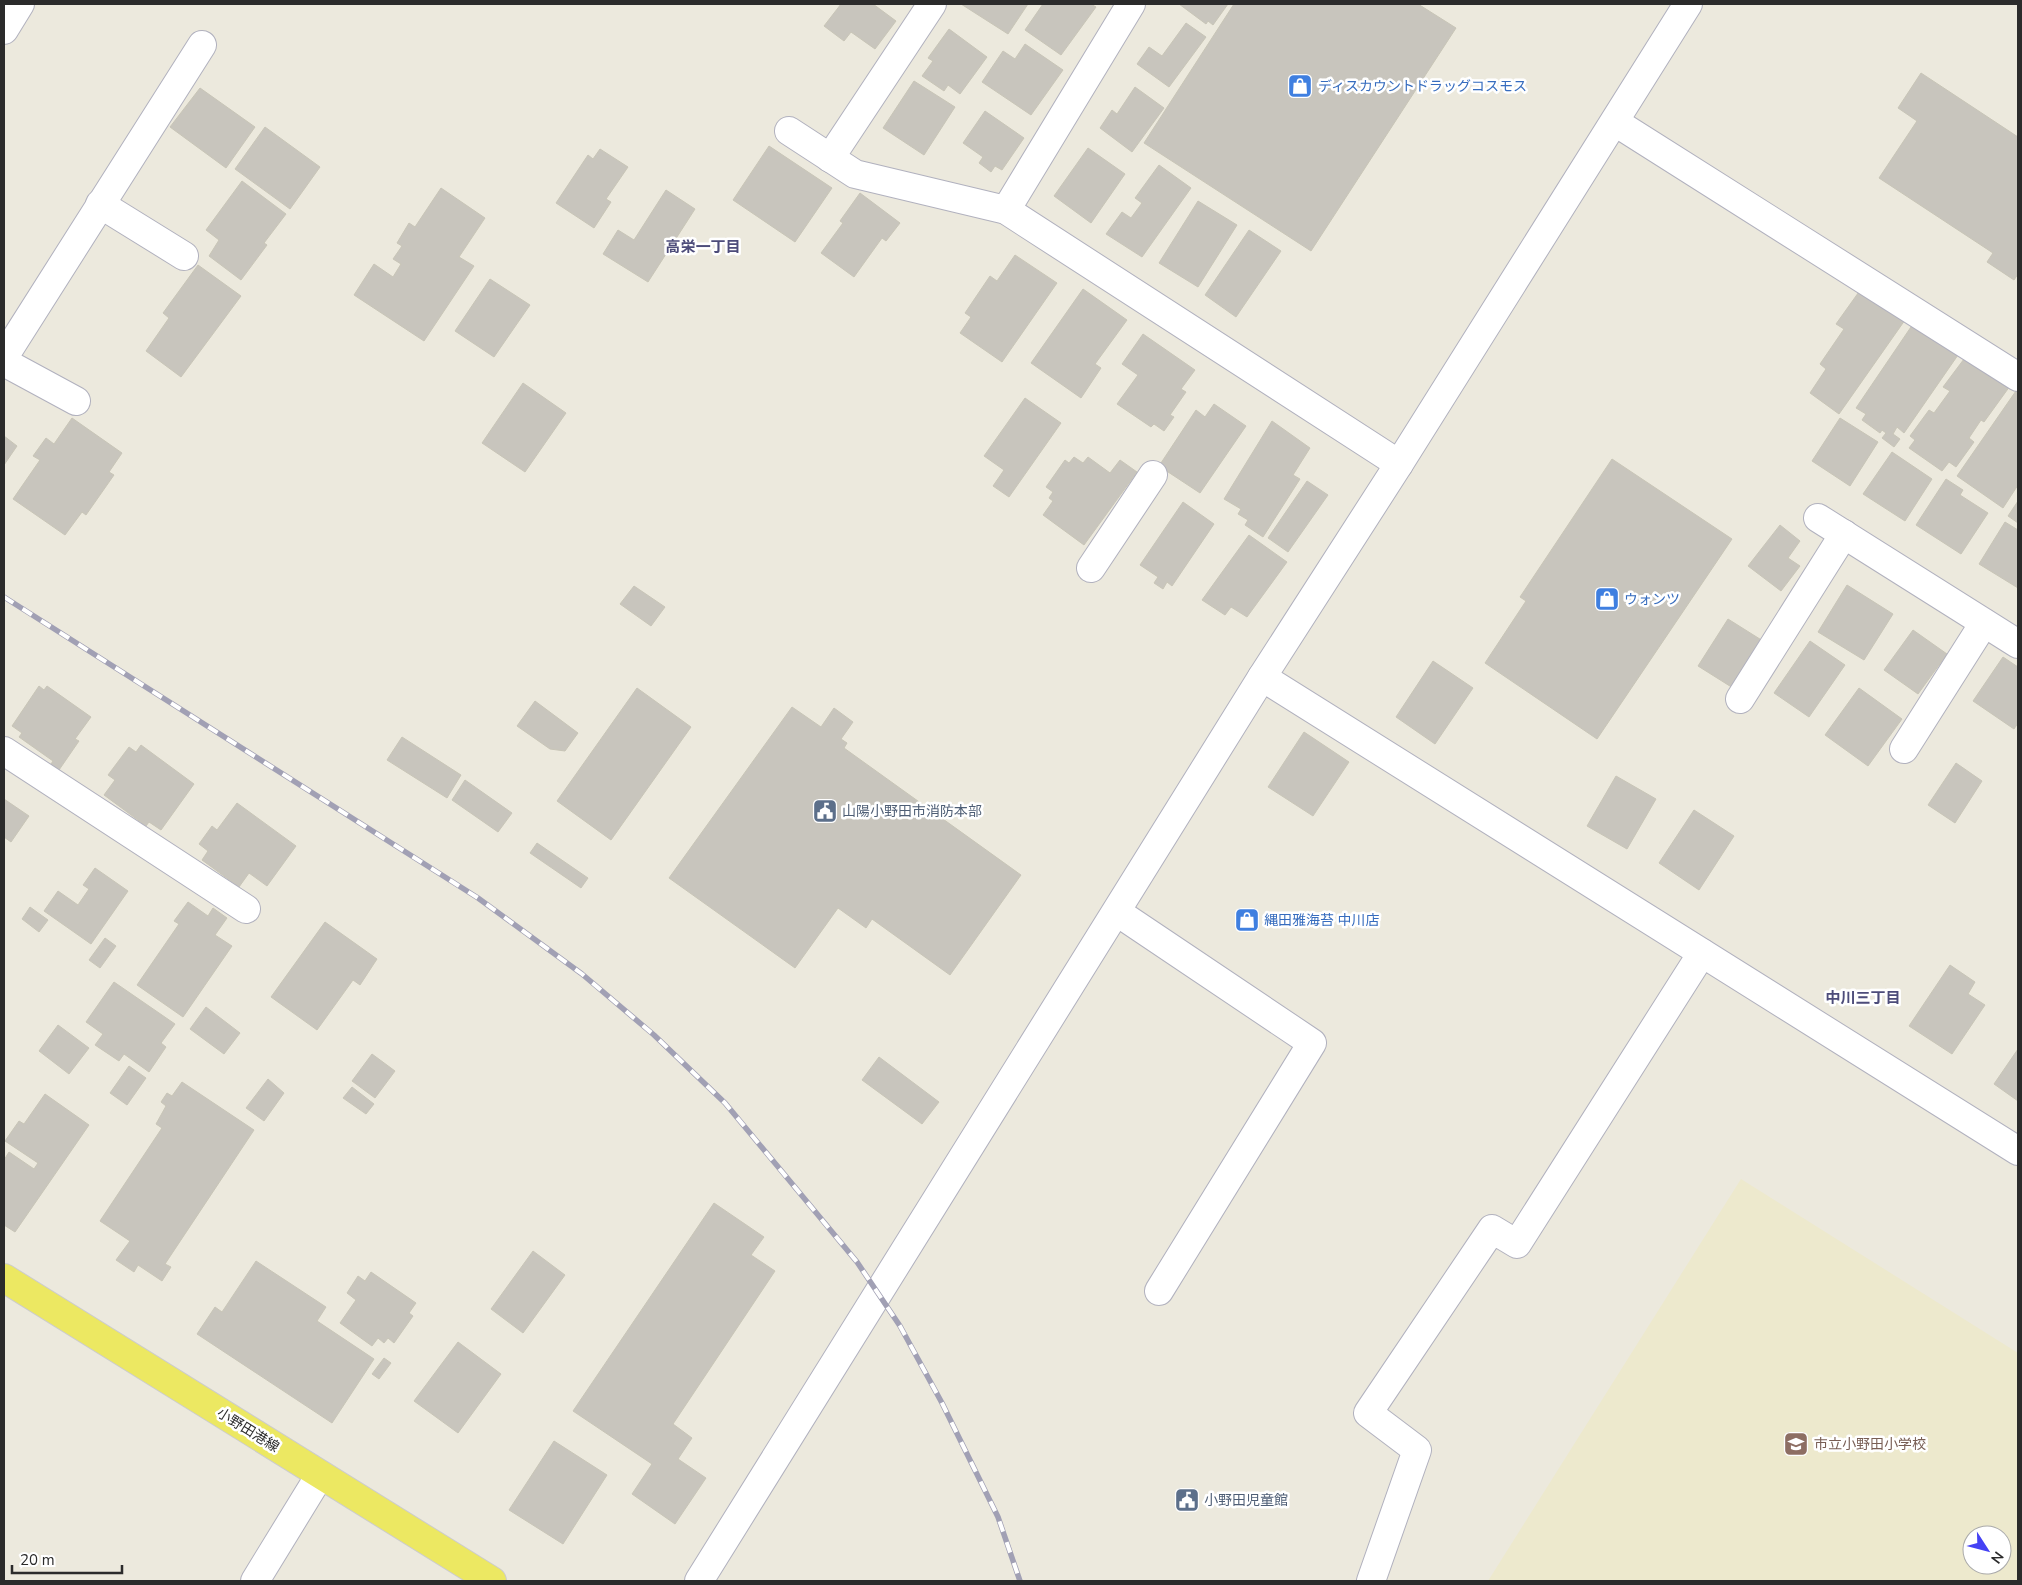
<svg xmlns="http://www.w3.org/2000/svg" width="2022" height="1585" font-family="'Nunito Sans','Noto Sans JP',sans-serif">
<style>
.education{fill:#ede9cd;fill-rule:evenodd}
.building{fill:#c8c5bd;stroke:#c8c5b7}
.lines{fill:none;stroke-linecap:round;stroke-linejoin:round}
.minor-casing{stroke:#b1b1be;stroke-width:30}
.major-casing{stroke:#ccc;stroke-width:30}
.minor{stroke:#fff;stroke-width:28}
.major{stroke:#ece862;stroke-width:28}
.rail-casing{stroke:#a1a0b4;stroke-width:5.5}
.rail{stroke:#fff;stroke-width:4;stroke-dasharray:11;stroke-linecap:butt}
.labels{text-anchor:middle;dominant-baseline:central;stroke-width:5;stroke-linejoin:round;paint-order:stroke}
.shop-label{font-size:14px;fill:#366cbe;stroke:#fff;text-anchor:start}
.service-label{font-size:14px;fill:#4e5e75;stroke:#fff;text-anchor:start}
.street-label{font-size:14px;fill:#2b2b2b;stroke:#fff}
.education-label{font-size:14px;fill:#785e54;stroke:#fff;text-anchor:start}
.neighbourhood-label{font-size:15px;font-weight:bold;fill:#4d4c7a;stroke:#fff}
</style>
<rect width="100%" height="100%" fill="#ece9dd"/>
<path class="education" d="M1741 1179 2018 1353V1581H1488ZM1972 1535H2002V1565H1972Z"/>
<g class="building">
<polygon points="841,4 873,4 896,21 875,49 851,32 844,41 824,26"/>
<polygon points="961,4 1028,4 1008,34"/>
<polygon points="1043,4 1091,4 1096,7 1061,55 1025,30"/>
<polygon points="1179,4 1228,4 1213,25 1208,21 1206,24"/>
<polygon points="1234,4 1418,4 1456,28 1311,251 1144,143"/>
<polygon points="1186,23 1206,37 1169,87 1137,64 1149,47 1162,56"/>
<polygon points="949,29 987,57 960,94 948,85 944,91 922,76 933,61 928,58"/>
<polygon points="1025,44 1063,70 1031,115 982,82 1003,51 1015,59"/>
<polygon points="1921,73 2018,137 2018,274 2014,280 1987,262 1993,253 1879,178 1917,121 1898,108"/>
<polygon points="914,81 955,107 924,155 883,128"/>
<polygon points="1135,87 1164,108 1132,152 1100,128 1112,110 1117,114"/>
<polygon points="200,88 255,127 226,168 170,127"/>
<polygon points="985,111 1024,138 1002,170 995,166 991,172 979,163 983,157 963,143"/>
<polygon points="265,127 320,167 290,209 235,169"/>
<polygon points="769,146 832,188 795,242 733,200"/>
<polygon points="1088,148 1125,174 1091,223 1054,196"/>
<polygon points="600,149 628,167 606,199 611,202 594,228 556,203 588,155 593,159"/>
<polygon points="1159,165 1191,188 1142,257 1106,234 1122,212 1131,218 1142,203 1135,198"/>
<polygon points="242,181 286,214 264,243 267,245 241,280 209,256 219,240 206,230"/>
<polygon points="441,188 485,218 459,257 474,266 424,341 354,295 374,264 393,277 401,264 393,259 402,246 397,243 409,223 415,227"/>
<polygon points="666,190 695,209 648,282 603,254 618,230 634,240"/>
<polygon points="860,193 900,223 886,241 882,238 854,277 821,253 843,223 840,221"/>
<polygon points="1198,201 1237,225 1198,287 1159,263"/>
<polygon points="1249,230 1281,251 1236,317 1205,295"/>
<polygon points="1015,255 1057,283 1002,362 960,333 971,317 965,313 990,276 997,281"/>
<polygon points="198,265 241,296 181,377 146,351 169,318 163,313"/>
<polygon points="490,279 530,305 494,357 455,331"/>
<polygon points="1083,289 1127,320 1095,364 1101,368 1081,398 1031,363"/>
<polygon points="1861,289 1905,320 1839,414 1810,393 1826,369 1820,364 1844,329 1836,324"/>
<polygon points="1913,324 1958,355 1904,433 1897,427 1893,434 1900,439 1894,447 1882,438 1886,433 1882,430 1880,433 1862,420 1866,414 1856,408"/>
<polygon points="1143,334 1195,370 1181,389 1186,392 1170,415 1174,417 1164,431 1154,424 1151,427 1117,404 1138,375 1122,364"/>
<polygon points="1967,355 2010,386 1984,422 1981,420 1969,438 1974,442 1956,467 1949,462 1942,471 1909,448 1915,440 1910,436 1929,410 1934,413 1950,391 1943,387"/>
<polygon points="523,383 566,413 525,472 482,443"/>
<polygon points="2018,388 2018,485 2003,508 1957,476"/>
<polygon points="1025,398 1061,423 1009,497 993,486 1004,470 984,456"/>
<polygon points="1214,404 1246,426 1200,493 1159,466 1196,410 1205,417"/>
<polygon points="72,418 122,453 109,472 114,475 86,515 82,512 65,535 13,499 40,460 33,456 46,438 54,444"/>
<polygon points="1840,418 1878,442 1850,486 1812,461"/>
<polygon points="1272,421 1310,448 1293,475 1300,479 1263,537 1245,525 1248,520 1238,514 1241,509 1224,499"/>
<polygon points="4,436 17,446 4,465"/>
<polygon points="1892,452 1932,479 1905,521 1863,494"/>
<polygon points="1074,457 1083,463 1088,457 1110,473 1120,460 1137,472 1084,545 1043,515 1053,501 1049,498 1053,492 1046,487 1065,460 1069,463"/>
<polygon points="1612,459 1732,539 1597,739 1485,663 1526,601 1520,597"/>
<polygon points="1946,479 1963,490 1960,495 1988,513 1961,554 1916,525"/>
<polygon points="1307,481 1328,495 1288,552 1268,538"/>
<polygon points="2018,501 2018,523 2008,516"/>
<polygon points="1183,502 1214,524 1172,586 1167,582 1163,589 1154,583 1158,577 1140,565"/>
<polygon points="2005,522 2018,530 2018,588 1979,564"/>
<polygon points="1780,525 1800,541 1788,558 1800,566 1781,591 1748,566"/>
<polygon points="1249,535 1287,562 1247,617 1231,607 1225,615 1202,600"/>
<polygon points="1847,585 1893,614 1864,660 1818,632"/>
<polygon points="634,586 665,607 651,626 620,604"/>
<polygon points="1728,619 1763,641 1733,688 1698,666"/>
<polygon points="1913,630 1947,654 1918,694 1884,670"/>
<polygon points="1810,641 1845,665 1809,717 1774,693"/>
<polygon points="2003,657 2018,667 2018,723 2014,729 1973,701"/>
<polygon points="1433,661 1473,688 1435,744 1396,717"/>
<polygon points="39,686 44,690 47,686 91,717 75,739 79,741 59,770 51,764 53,761 19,737 22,733 12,726"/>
<polygon points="637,688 691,727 611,840 557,801"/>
<polygon points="1859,688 1902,719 1868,766 1825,735"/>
<polygon points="535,701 578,733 565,751 550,749 517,726"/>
<polygon points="792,707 821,727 834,708 853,722 841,739 847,743 844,748 1021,875 950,975 872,919 866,928 838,908 795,968 669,878"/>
<polygon points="1304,732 1349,762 1313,816 1268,787"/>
<polygon points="402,737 461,775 447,798 387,760"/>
<polygon points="141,745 194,784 161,830 149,822 146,826 104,795 115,780 108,775 129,747 136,752"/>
<polygon points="1956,763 1982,781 1955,823 1928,805"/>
<polygon points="1616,776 1656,799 1627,849 1587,826"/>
<polygon points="465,780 512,813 498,832 452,800"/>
<polygon points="4,799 29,816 11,842 4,837"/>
<polygon points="237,803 296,846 267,886 249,873 239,887 202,860 208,851 199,844 212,826 217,830"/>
<polygon points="1694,810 1734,836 1699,890 1659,863"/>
<polygon points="537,843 588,878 581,888 530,853"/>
<polygon points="95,868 128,891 91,944 44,911 58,891 78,905 89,889 83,885"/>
<polygon points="188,902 208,916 213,908 227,918 215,935 232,946 183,1017 137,985 179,924 174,921"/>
<polygon points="30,907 48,920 39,932 22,919"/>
<polygon points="325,922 377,959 360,985 353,980 317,1030 271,997"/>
<polygon points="105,938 116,946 100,968 89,960"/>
<polygon points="1950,965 1975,982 1968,994 1985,1005 1952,1054 1909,1026"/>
<polygon points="114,982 175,1024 161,1043 166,1047 149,1072 124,1054 119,1061 95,1045 103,1034 86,1022"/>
<polygon points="206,1007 240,1033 224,1054 190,1029"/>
<polygon points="58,1025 89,1048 69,1074 39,1051"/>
<polygon points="2018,1049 2018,1101 1994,1084"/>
<polygon points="372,1054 395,1071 375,1098 352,1081"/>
<polygon points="879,1057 939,1102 922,1124 862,1080"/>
<polygon points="129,1066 146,1078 127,1105 110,1093"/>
<polygon points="268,1079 284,1093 264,1121 246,1108"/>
<polygon points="182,1082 254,1130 165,1264 171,1267 162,1281 138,1265 134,1272 116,1260 130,1241 100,1221 162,1128 156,1124 166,1106 161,1102 167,1093 172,1096"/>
<polygon points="352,1087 374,1104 366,1114 343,1098"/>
<polygon points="45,1094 89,1125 15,1232 4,1225 4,1160 9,1152 34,1169 38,1163 5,1141 19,1121 24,1124"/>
<polygon points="714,1203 764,1237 751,1255 775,1271 673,1424 692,1438 678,1459 706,1478 675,1524 632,1494 652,1464 573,1411"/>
<polygon points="533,1251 565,1275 523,1333 491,1309"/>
<polygon points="256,1261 326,1307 317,1321 374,1359 332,1423 197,1334 215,1307 222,1312"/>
<polygon points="371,1272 416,1303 409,1313 413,1316 394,1343 388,1338 384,1343 378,1338 372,1346 340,1323 356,1300 347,1293 358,1276 365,1281"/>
<polygon points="458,1342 501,1374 458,1433 414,1401"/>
<polygon points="384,1358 391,1363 379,1379 372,1374"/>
<polygon points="554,1441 607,1475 563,1544 509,1510"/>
</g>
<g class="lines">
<defs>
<g id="minor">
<polyline points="4,30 20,4"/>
<polyline points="1615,122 2018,377"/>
<polyline points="789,131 855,174 1006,210 1399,464"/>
<polyline points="830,158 932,4"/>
<polyline points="100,204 184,256"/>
<polyline points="1006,210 1131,4"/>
<polyline points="4,357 202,45"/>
<polyline points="4,362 76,401"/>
<polyline points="1818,518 2018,644"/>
<polyline points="1091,568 1153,475"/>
<polyline points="1262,677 2018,1151"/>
<polyline points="1740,699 1844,534"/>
<polyline points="1904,749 1984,623"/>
<polyline points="4,751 246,909"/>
<polyline points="1117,912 1312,1043 1159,1291"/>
<polyline points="255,1581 320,1475"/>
<polyline points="699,1581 1262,677 1399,464 1688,4"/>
<polyline points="1371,1581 1417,1450 1368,1413 1492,1229 1517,1244 1702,953"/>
</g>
<polyline id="major" points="4,1278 492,1581"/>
</defs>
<use href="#minor" class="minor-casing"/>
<use href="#major" class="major-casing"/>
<use href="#minor" class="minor"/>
<use href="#major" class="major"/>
<defs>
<polyline id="rail" points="4,597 478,898 582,974 654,1035 725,1103 857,1262 900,1326 942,1403 998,1517 1020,1581"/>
</defs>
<use href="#rail" class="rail-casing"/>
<use href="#rail" class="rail"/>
</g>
<defs>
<symbol id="shop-square" viewBox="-11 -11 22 22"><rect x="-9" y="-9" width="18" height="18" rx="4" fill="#3f7fe0" stroke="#fff"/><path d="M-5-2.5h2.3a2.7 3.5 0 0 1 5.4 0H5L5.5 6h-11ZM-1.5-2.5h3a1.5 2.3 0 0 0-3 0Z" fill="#fff"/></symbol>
<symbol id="civic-square" viewBox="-11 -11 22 22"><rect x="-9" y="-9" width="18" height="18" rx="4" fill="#5c6f8a" stroke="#fff"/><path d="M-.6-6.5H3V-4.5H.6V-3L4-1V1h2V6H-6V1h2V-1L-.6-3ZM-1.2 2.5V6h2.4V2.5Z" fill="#fff"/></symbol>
<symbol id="school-square" viewBox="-11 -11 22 22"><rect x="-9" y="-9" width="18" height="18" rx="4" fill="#8d6e63" stroke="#fff"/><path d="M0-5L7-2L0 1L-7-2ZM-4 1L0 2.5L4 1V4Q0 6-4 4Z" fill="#fff"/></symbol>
</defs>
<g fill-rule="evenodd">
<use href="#shop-square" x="1286" y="72" width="28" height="28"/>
<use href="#shop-square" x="1593" y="585" width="28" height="28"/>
<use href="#civic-square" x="811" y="797" width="28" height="28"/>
<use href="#shop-square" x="1233" y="906" width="28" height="28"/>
<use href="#school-square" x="1782" y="1430" width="28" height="28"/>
<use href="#civic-square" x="1173" y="1486" width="28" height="28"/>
</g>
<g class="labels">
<g class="shop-label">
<text x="1318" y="86">ディスカウントドラッグコスモス</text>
<text x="1624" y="599">ウォンツ</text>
<text x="1264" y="920">縄田雅海苔 中川店</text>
</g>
<g class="service-label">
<text x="842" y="811">山陽小野田市消防本部</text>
<text x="1204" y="1500">小野田児童館</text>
</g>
<g class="street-label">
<text transform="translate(248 1430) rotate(32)">小野田港線</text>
</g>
<g class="education-label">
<text x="1814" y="1444">市立小野田小学校</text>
</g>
<g class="neighbourhood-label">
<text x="703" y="247">高栄一丁目</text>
<text x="1863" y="998">中川三丁目</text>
</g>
</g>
<rect width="2022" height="1585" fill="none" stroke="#2b2b2b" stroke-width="10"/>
<g transform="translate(1987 1550) rotate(126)"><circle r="24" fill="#ffffff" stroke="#aaaaaa"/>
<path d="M0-4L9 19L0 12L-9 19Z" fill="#4542f4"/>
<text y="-8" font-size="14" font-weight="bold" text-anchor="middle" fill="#2b2b2b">N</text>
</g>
<path d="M12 1565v8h110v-8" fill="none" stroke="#2b2b2b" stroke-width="2.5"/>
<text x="20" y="1565" font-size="15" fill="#2b2b2b" stroke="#ffffff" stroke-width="4" paint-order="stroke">20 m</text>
</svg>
